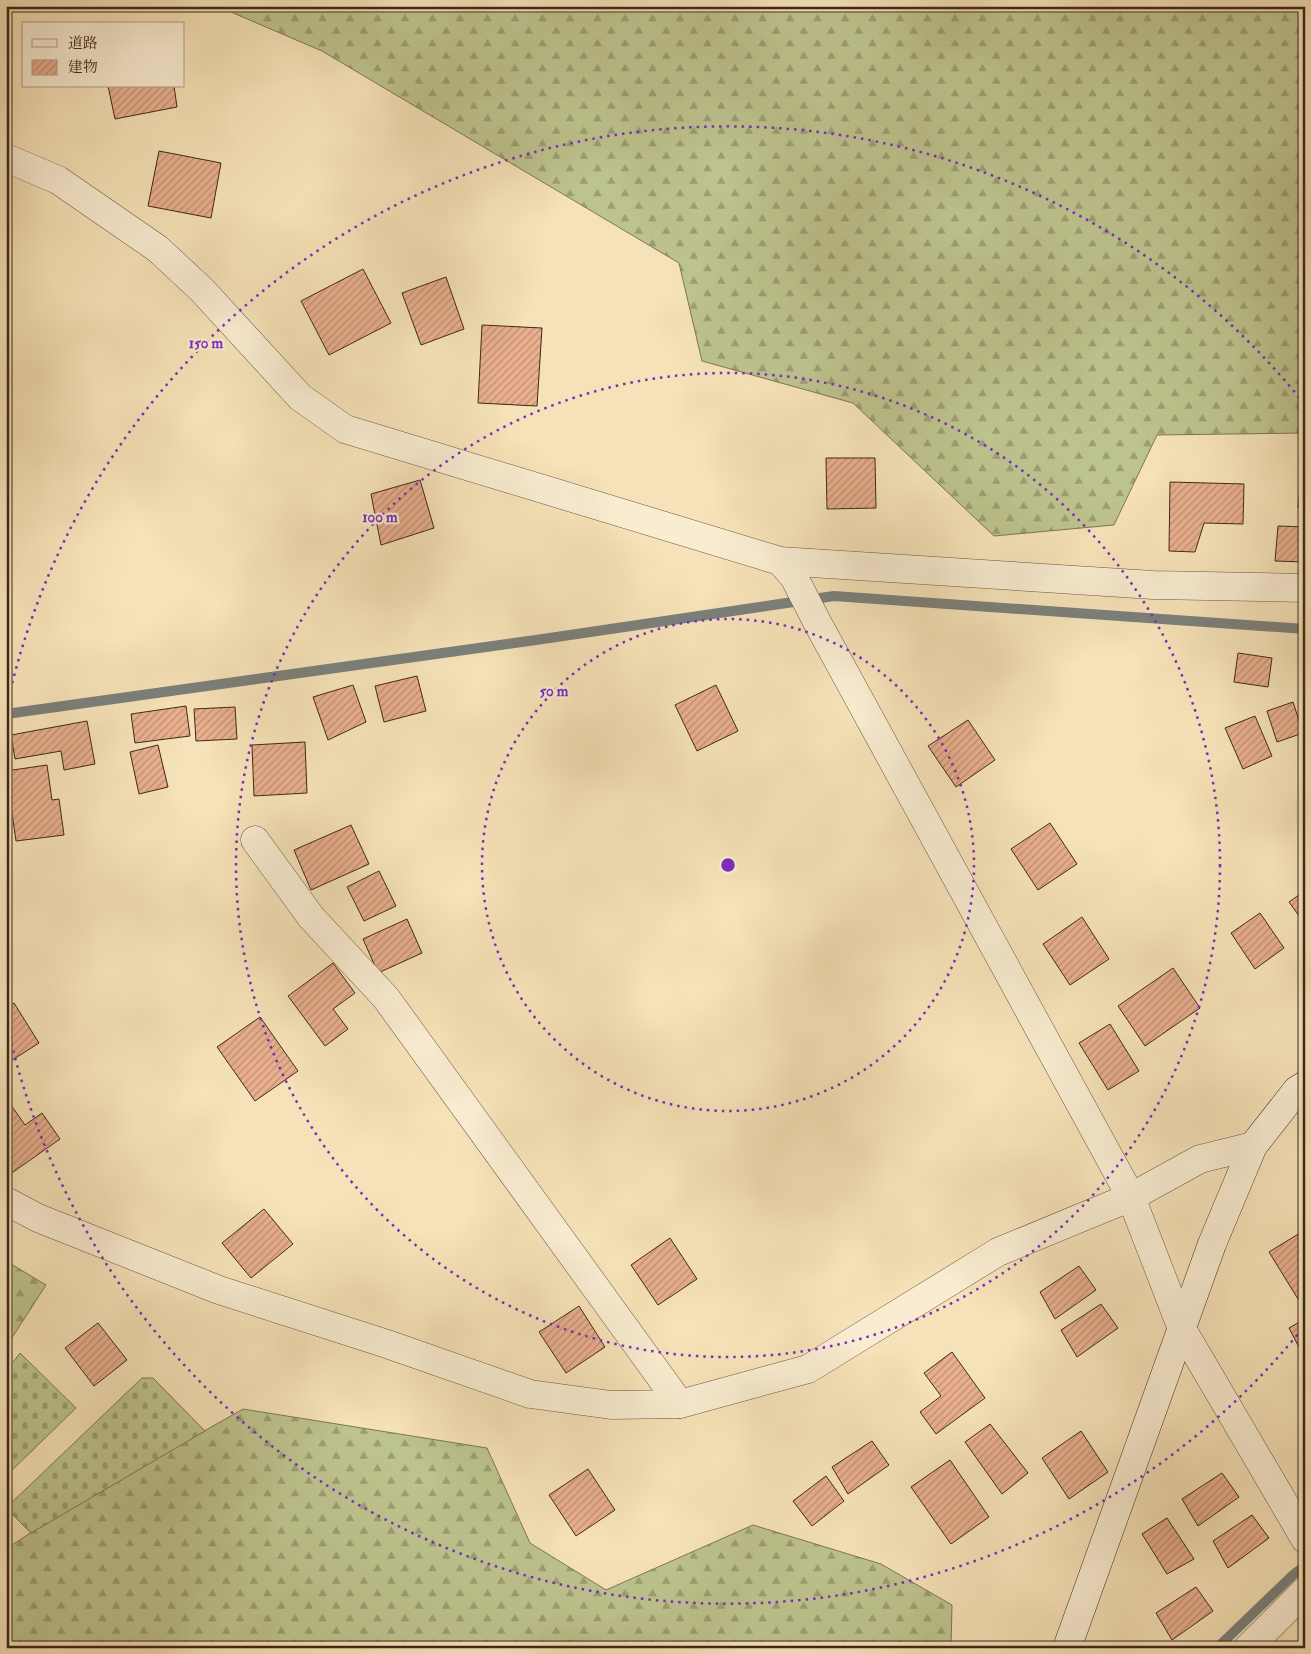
<svg xmlns="http://www.w3.org/2000/svg" width="1311" height="1654" font-family="'IM FELL Double Pica','Noto Serif JP',serif">
<style>
.forest{fill:url(#forest-firs);stroke:#7e7654}
.cemetery{fill:url(#cemetery-stones);stroke:#7e7654}
.lines{fill:none;stroke-linecap:round;stroke-linejoin:round}
.stream{stroke:#7b807b;stroke-width:10}
.building{fill:url(#building-hatch);stroke:#3e281a}
.street-casing{stroke:#6c5642;stroke-width:29}
.secondary-casing{stroke:#3e281a;stroke-width:29}
.street{stroke:#f9ecd1;stroke-width:28}
.secondary{stroke:#f9ecd1;stroke-width:28}
.ring{fill:none;stroke:#7b2cbf;stroke-width:2.5;stroke-dasharray:2.5 5}
.centre{fill:#7b2cbf;stroke:#f9ecd1;stroke-width:2.5}
.ring-label{font-size:15px;text-anchor:middle;font-weight:bold;fill:#7b2cbf;stroke:#f9ecd1;stroke-width:4.5;stroke-linejoin:round;paint-order:stroke}
</style>
<defs>
<pattern id="forest-firs" width="22" height="20" patternUnits="userSpaceOnUse" patternTransform="scale(1.25)"><rect width="22" height="20" fill="#bdc38e"/><path d="M5 1l3.5 6h-7zM16 11l3.5 6h-7z" fill="#9b9e73"/></pattern>
<pattern id="cemetery-stones" width="16" height="16" patternUnits="userSpaceOnUse" patternTransform="scale(1.25)"><rect width="16" height="16" fill="#bdc38e"/><path d="M2 7V4a2 2 0 0 1 4 0v3zM10 15v-3a2 2 0 0 1 4 0v3z" fill="#9b9e73"/></pattern>
<pattern id="building-hatch" width="6" height="6" patternUnits="userSpaceOnUse" patternTransform="scale(1.25)"><rect width="6" height="6" fill="#e9af8e"/><path d="M-1 1l2-2M0 6l6-6M5 7l2-2" fill="none" stroke="#be8e73"/></pattern>
</defs>
<rect width="100%" height="100%" fill="#f6e2b8"/>
<filter id="stains"><feTurbulence type="fractalNoise" baseFrequency=".004" numOctaves="4"/><feColorMatrix values="0 0 0 0 .2 0 0 0 0 .09 0 0 0 0 .02 0 0 0 .5 -.17"/></filter>
<radialGradient id="worn" r=".72"><stop offset=".6" stop-color="#630" stop-opacity="0"/><stop offset="1" stop-color="#630" stop-opacity=".3"/></radialGradient>
<g class="forest">
<polygon points="217,6 1305,6 1305,433 1157,435 1114,525 994,536 853,403 702,361 679,263 322,51"/>
<polygon points="6,1261 46,1285 6,1347"/>
<polygon points="243,1409 487,1448 530,1543 606,1590 753,1525 881,1564 952,1605 951,1648 6,1648 6,1549 67,1509"/>
</g>
<g class="cemetery">
<polygon points="20,1353 76,1408 6,1476 6,1371"/>
<polygon points="142,1378 153,1378 205,1431 31,1533 6,1508"/>
</g>
<g class="lines">
<g class="stream">
<polyline points="6,714 536,640 834,596 1305,629"/>
<polyline points="1217,1648 1293,1575 1305,1566"/>
</g>
</g>
<g class="building">
<polygon points="108,86 174,86 177,107 115,119"/>
<polygon points="159,151 221,163 211,218 148,206"/>
<polygon points="363,269 391,323 329,355 301,301"/>
<polygon points="446,277 464,329 421,345 402,293"/>
<polygon points="482,325 542,328 537,406 478,403"/>
<polygon points="826,458 875,458 876,508 827,509"/>
<polygon points="1301,472 1305,472 1305,508 1298,508"/>
<polygon points="420,480 434,528 381,545 371,494"/>
<polygon points="1170,482 1244,484 1243,524 1204,523 1195,552 1169,551"/>
<polygon points="1278,526 1305,527 1305,562 1275,561"/>
<polygon points="1238,653 1272,658 1268,687 1234,682"/>
<polygon points="417,676 426,711 384,722 375,686"/>
<polygon points="353,685 366,722 328,740 313,697"/>
<polygon points="716,685 738,731 697,751 675,705"/>
<polygon points="1293,702 1303,733 1277,742 1267,711"/>
<polygon points="186,706 190,736 135,743 131,714"/>
<polygon points="235,707 237,739 196,741 194,709"/>
<polygon points="1255,716 1272,756 1243,769 1225,728"/>
<polygon points="968,720 995,760 956,787 928,746"/>
<polygon points="87,721 95,764 64,770 61,751 15,759 11,735"/>
<polygon points="305,742 307,793 254,796 252,745"/>
<polygon points="158,745 168,787 139,794 130,752"/>
<polygon points="47,765 52,800 59,799 64,835 16,841 6,771"/>
<polygon points="1050,823 1077,864 1038,890 1011,849"/>
<polygon points="351,825 369,864 311,890 294,850"/>
<polygon points="379,871 396,906 364,921 347,887"/>
<polygon points="1305,891 1305,924 1289,902"/>
<polygon points="1260,913 1284,948 1255,969 1231,933"/>
<polygon points="1082,917 1109,959 1070,985 1043,944"/>
<polygon points="407,919 422,953 378,973 363,939"/>
<polygon points="333,963 355,993 333,1009 348,1029 325,1046 288,996"/>
<polygon points="1173,968 1200,1008 1145,1046 1118,1006"/>
<polygon points="14,1003 39,1043 6,1064 6,1008"/>
<polygon points="260,1017 298,1071 255,1101 217,1047"/>
<polygon points="1110,1024 1139,1071 1108,1090 1079,1043"/>
<polygon points="6,1098 25,1125 42,1113 60,1139 6,1177"/>
<polygon points="264,1209 293,1244 251,1278 222,1243"/>
<polygon points="1300,1233 1305,1241 1305,1295 1298,1299 1269,1252"/>
<polygon points="670,1238 697,1279 658,1305 631,1265"/>
<polygon points="1079,1266 1096,1290 1055,1319 1040,1292"/>
<polygon points="1101,1304 1118,1328 1077,1357 1061,1330"/>
<polygon points="579,1306 605,1347 566,1373 539,1332"/>
<polygon points="1305,1319 1305,1354 1303,1355 1289,1328"/>
<polygon points="98,1323 127,1360 94,1386 65,1348"/>
<polygon points="952,1352 985,1398 936,1434 920,1412 941,1396 924,1373"/>
<polygon points="990,1424 1028,1473 1002,1494 965,1442"/>
<polygon points="1081,1431 1108,1472 1069,1499 1042,1458"/>
<polygon points="872,1441 889,1465 848,1494 832,1467"/>
<polygon points="950,1460 989,1517 951,1544 911,1487"/>
<polygon points="588,1469 615,1510 576,1536 549,1495"/>
<polygon points="1222,1473 1239,1497 1198,1526 1182,1499"/>
<polygon points="826,1476 844,1501 812,1526 793,1501"/>
<polygon points="1252,1515 1269,1538 1228,1568 1213,1541"/>
<polygon points="1167,1518 1194,1559 1167,1574 1142,1534"/>
<polygon points="1196,1587 1213,1611 1172,1640 1156,1613"/>
</g>
<g class="lines">
<defs>
<g id="street">
<polyline points="6,158 58,180 158,249 202,290 300,397 345,429 780,561 1153,585 1305,588"/>
<polyline points="780,561 794,577 817,622 1131,1197 1182,1329 1305,1539"/>
<polyline points="255,840 311,917 386,998 680,1404"/>
<polyline points="6,1201 38,1218 219,1290 387,1344 530,1394 611,1405 680,1404 808,1369 998,1252 1131,1197 1200,1159 1253,1146"/>
<polyline points="1248,1648 1305,1591"/>
</g>
<polyline id="secondary" points="1067,1648 1212,1244 1253,1146 1297,1090 1305,1085"/>
</defs>
<use href="#street" class="street-casing"/>
<use href="#secondary" class="secondary-casing"/>
<use href="#street" class="street"/>
<use href="#secondary" class="secondary"/>
</g>
<g class="ring">
<circle cx="728" cy="865" r="246"/>
<circle cx="728" cy="865" r="492"/>
<path d="M1302 1329A738 738 0 0 1 7 1025M7 705A738 738 0 0 1 1302 401"/>
</g>
<circle cx="728" cy="865" r="8" class="centre"/>
<g class="ring-label">
<text x="206" y="348">150 m</text>
<text x="380" y="522">100 m</text>
<text x="554" y="696">50 m</text>
</g>
<rect width="1311" height="1654" fill="none" stroke="#f6e2b8" stroke-width="25"/>
<rect x="8" y="8" width="1296" height="1639" fill="none" stroke="#3e281a" stroke-width="2.5"/>
<rect x="12" y="12" width="1286" height="1629" fill="none" stroke="#3e281a"/>
<rect x="22" y="22" width="162" height="65" fill="#f9ecd1" stroke="#ae9e88"/>
<rect x="32" y="39" width="25" height="8" fill="#f9ecd1" stroke="#ae9e88"/>
<text x="68" y="48" font-size="15" fill="#3e281a">道路</text>
<rect x="32" y="60" width="25" height="15" fill="url(#building-hatch)" stroke="#ae9e88"/>
<text x="68" y="72" font-size="15" fill="#3e281a">建物</text>
<rect width="100%" height="100%" filter="url(#stains)"/>
<rect width="100%" height="100%" fill="url(#worn)"/>
</svg>
